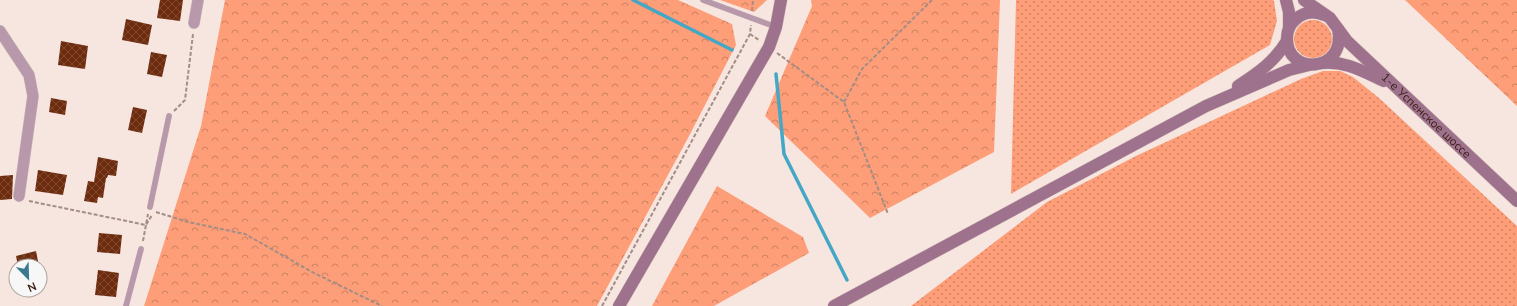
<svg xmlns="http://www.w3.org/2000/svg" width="1517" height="306" font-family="'Nunito Sans',sans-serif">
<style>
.grass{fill:url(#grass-dots)}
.forest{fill:url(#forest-crowns)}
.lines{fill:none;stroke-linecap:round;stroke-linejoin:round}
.stream{stroke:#43a7c5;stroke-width:3.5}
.building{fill:url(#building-cross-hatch)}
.lane-casing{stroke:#d5c2bb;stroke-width:6}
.street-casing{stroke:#d5c2bb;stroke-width:12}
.secondary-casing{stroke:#d5c2bb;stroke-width:13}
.path{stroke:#a38d85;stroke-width:2;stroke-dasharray:4 2;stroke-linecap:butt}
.lane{stroke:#b899ab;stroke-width:5.5}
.street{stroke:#b899ab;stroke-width:11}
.secondary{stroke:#9e728d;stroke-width:12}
.labels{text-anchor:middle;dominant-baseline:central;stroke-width:4;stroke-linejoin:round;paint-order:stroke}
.street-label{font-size:12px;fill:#3a1d12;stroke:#f7f7f7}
</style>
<defs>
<pattern id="grass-dots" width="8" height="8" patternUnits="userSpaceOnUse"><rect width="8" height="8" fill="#fd9e79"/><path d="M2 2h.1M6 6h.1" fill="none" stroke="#ce8062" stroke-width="1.8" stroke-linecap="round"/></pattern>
<pattern id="forest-crowns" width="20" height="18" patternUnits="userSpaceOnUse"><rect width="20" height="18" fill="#fd9e79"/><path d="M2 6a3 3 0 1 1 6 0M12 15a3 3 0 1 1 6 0" fill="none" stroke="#ce8062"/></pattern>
<pattern id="building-cross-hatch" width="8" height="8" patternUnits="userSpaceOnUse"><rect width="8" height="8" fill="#6e2c0f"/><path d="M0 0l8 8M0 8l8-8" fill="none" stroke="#7f4931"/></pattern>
</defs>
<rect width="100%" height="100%" fill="#f7e6e0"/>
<g class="grass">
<polygon points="1016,0 1273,0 1274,1 1277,21 1270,45 1011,194"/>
<circle cx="1313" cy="39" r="19"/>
<polygon points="1323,71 1340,71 1353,77 1379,98 1517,226 1517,306 911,306 1047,202 1136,156 1301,79"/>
</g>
<g class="forest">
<polygon points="225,0 678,0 732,24 736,45 688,138 597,306 144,306 201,126"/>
<polygon points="720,0 767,0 754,12"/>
<polygon points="811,0 1000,0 994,152 870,218 765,116 812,6"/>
<polygon points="1405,0 1517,0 1517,106"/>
<polygon points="717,186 803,237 809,253 714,306 652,306"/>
</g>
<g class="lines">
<g class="stream">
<polyline points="633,0 732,50"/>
<polyline points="776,74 784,154 847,280"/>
</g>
</g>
<g class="building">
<polygon points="160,0 183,0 180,21 157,18"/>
<polygon points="126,19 152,25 148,45 122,40"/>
<polygon points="61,41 88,46 85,69 58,65"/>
<polygon points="151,52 167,55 162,77 147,74"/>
<polygon points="51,98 67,101 65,115 49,112"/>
<polygon points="133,107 147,110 142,133 128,130"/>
<polygon points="98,157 118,161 116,176 108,175 107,178 106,178 103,198 98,197 97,203 84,201 88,181 94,182"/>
<polygon points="38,170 67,175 63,195 35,191"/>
<polygon points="13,175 12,199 0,200 0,176"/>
<polygon points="99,233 122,235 120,254 97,252"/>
<polygon points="36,251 39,266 18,266 16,256"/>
<polygon points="98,270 119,273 116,297 95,295"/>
</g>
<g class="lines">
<defs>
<g id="lane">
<polyline points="703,0 776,27"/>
<polyline points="150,207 169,116"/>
<polyline points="126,306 141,249"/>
</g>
<g id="street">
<polyline points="194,23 198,0"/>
<polyline points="0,31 29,75 33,96 19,196"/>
</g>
<g id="secondary">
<polyline points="1286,0 1289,12 1289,28"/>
<path id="s1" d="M1304 0 1330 18 1347 41 1517 201"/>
<path d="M1324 15C1314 11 1304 12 1296 19 1290 24 1287 31 1287 38 1286 76 1347 73 1338 29"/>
<path d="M1322 63C1347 61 1362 71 1384 81"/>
<path d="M1238 86C1258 73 1274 62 1287 41"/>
<polyline points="619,306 769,47 776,27 781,0"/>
<polyline points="834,306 1206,106 1289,70 1309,65"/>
</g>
</defs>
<use href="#lane" class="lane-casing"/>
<use href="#street" class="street-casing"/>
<use href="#secondary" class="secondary-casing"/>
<g class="path">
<polyline points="752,11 753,0"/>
<polyline points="750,34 759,40"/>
<polyline points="777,53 844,102 888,214"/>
<polyline points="844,102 862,69 932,0"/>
<polyline points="174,111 185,100 193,34"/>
<polyline points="29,201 146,225 152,215"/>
<polyline points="156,212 188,222 245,234 314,273 382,306"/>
<polyline points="143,241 148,214"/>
<polyline points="602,306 750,34 751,25"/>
</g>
<use href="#lane" class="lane"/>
<use href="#street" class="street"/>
<use href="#secondary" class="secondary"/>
</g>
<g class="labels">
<g class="street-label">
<text stroke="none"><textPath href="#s1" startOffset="169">1-е Успенское шоссе</textPath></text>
</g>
</g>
<g transform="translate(28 278) rotate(157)"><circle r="19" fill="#f7f7f7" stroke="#aba09b"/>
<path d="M0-3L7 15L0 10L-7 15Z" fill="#3b7a8e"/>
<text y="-6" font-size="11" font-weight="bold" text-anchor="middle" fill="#3a1d12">N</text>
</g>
</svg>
